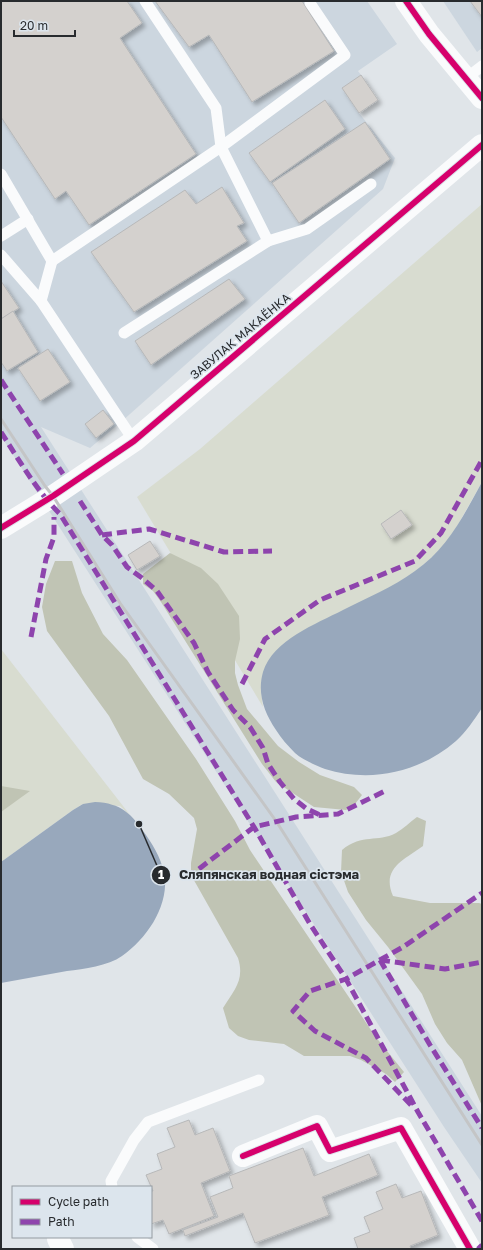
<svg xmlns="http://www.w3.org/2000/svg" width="483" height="1250" font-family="'Golos Text',sans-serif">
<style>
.built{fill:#ccd6df}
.green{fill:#d8dcd0}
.forest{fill:#c0c4b4}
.water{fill:#98a8bc}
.building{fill:#d4d1ce;stroke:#b7b8b9;filter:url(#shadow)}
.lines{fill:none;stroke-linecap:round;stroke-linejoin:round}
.service{stroke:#fafbfc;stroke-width:11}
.minor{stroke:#fafbfc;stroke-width:22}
.rail{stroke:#c4c5c6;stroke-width:3}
.quiet{stroke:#8e44ad;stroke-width:5;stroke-dasharray:10 5;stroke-linecap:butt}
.cycleway-casing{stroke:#dce5ed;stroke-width:8}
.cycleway{stroke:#d6006c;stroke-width:6}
.labels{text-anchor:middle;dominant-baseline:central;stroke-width:3.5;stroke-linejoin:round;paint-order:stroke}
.street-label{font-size:12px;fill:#282b2e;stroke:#dce5ed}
.leader{fill:none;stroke:#282b2e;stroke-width:1.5}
.callout-dot{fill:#282b2e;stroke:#dce5ed;stroke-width:1.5}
.mark-label{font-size:12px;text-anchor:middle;font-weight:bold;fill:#fff}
.callout-label{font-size:13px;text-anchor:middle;font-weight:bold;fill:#282b2e;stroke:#dce5ed;stroke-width:3.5;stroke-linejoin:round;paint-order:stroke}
</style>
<defs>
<filter id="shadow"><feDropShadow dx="3.5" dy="3.5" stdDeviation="2" flood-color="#0004"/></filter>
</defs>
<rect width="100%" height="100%" fill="#e0e5e9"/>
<g class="built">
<polygon points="1,1 367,1 397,44 358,71 361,75 342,88 359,113 395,158 383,189 121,422 90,448 41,427 482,1116 482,1183 444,1127 1,436"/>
<polygon points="443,1 482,1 482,48 477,52"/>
</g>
<g class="green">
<path d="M482 204V482L456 528 445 544 430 559 416 571 396 584 286 642C264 664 258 675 263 707L137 497 200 449Z"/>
<polygon points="1,649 130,815 120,806 83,804 73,810 1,862"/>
</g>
<g class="forest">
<polygon points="170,553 201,568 218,584 239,616 240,639 235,661 235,673 238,685 247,709 278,746 299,762 320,775 354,787 362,795 355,804 346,810 314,807 276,782 262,764 161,602 153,591 143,584 143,574"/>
<path d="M55 561H72L82 593 103 634 127 660 196 759 235 821 250 850 375 1036 404 1072 395 1082 386 1074 361 1060 350 1056H304L284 1044 249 1040 238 1036 229 1028 223 1008C234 990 245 980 238 958L191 875V863L197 829 194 818 169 794 143 779 109 716 47 631 42 607 46 584Z"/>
<polygon points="1,786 30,791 1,812"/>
<path d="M417 817 426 821 423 846C404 860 381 868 393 896L430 903H479L482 904V1106L462 1060 447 1043 435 1024 422 994 388 947 366 920 348 892 341 872 342 850C363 833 377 843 396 833 403 829 410 822 417 817Z"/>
</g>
<g class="water">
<path d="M482 482V708C474 720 466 732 456 741 419 773 370 783 325 769 315 765 303 760 295 753 288 746 281 738 276 730 264 712 257 693 263 672 273 640 316 624 343 610 367 598 393 587 415 571 447 549 464 515 482 482Z"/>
<path d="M95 802C121 803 132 814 146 835 155 848 163 862 165 879 167 909 146 939 122 956 108 966 84 969 67 971 45 975 23 979 1 983V862L73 810 83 804Z"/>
</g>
<g class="building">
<polygon points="1,1 127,1 142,23 120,38 196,154 89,225 66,191 55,199 1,117"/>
<polygon points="155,1 302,1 334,51 252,102 209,35 189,47"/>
<polygon points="470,1 482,1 482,17"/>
<polygon points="361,75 378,100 359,113 342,88"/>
<polygon points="325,100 345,129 270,182 249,153"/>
<polygon points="365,122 390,159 299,223 272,183"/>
<polygon points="222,187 244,223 237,226 247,241 134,312 91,252 185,190 196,204"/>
<polygon points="229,279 245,299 151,365 135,341"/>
<polygon points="1,281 19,308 1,319"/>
<polygon points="13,311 38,352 7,371 1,362 1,319"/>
<polygon points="48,349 70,382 40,401 18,368"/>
<polygon points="103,410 114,424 96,438 85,424"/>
<polygon points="401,510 412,525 391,539 381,524"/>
<polygon points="150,541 160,556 137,570 128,555"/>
<polygon points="189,1120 195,1135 213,1128 230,1171 201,1183 214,1216 169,1234 163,1220 151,1224 151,1191 153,1191 146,1175 162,1169 157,1154 175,1147 167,1128"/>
<polygon points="303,1148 314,1176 369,1154 378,1175 322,1197 329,1215 255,1243 243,1213 185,1236 183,1230 218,1217 210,1197 233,1188 229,1176"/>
<polygon points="396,1184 402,1198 421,1191 438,1235 410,1246 411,1249 358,1249 354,1238 370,1232 364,1217 383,1209 376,1192"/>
</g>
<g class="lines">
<g class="service">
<polyline points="465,79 482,66"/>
<polyline points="1,174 52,261 41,301 134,441"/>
<polyline points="1,236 28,219"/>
<polyline points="268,241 307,229 371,184"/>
<polyline points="1,255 41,301"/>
<polyline points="52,261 221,147 345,55 310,3"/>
<polyline points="124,333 268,241 221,147 216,108 145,1"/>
<polyline points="112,1187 111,1181 134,1140 148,1122 259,1080"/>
<polyline points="137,1237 153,1249"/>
</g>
<g class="minor">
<polyline points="406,1 429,34 482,98"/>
<polyline points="1,528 53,496 134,441 482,145"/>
<polyline points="243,1156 317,1126 330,1151 401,1128 470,1249"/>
<polyline points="58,1239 63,1249"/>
</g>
<polyline class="rail" points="1,419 45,486 53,496 120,603 276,821 482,1145"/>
<g class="quiet">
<polyline points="1,380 63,474"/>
<path d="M1 432C19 460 36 490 60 514L254 827 310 924 346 979 418 1112 482 1221"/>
<polyline points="80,501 102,535 112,545 127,567 142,578 157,591 194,643 208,672 233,710 250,727 263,748 268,764 280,782 294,799 307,809 320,815"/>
<polyline points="102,535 149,529 224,552 272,551"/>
<polyline points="31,637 46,559 54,537 54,517"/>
<polyline points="242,684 265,639 320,600 415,561 441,533 482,460"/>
<polyline points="187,878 254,827 296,817 338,814 387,790"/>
<polyline points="380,960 430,1045 482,1128"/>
<polyline points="380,960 445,969 482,962"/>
<polyline points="411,1105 366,1058 315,1031 293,1011 310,991 346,979 403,947 482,893"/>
<polyline points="478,1249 482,1245"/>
</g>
<defs>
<g id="cycleway">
<polyline points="406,1 429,34 482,98"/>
<polyline points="1,528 53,496 134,441 482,145"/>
<polyline points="243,1156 317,1126 330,1151 401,1128 470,1249"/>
</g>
</defs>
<use href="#cycleway" class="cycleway-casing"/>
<use href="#cycleway" class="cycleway"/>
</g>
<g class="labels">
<g class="street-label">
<text transform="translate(240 336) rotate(-40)">ЗАВУЛАК МАКАЁНКА</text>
</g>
</g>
<path class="leader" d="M139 824L161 875"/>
<g class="callout-dot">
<circle cx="139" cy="824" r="4"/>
<circle cx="161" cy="875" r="10"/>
</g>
<g class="mark-label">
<text x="161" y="879">1</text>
</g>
<g class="callout-label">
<text x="269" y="879">Сляпянская водная сістэма</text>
</g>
<rect width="483" height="1250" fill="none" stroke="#282b2e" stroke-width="4"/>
<rect x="12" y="1186" width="140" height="52" fill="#dce5ed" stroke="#949ba1"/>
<rect x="20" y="1199" width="20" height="6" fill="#d6006c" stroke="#949ba1"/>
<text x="48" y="1206" font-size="12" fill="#282b2e">Cycle path</text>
<rect x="20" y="1219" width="20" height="6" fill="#8e44ad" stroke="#949ba1"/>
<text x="48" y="1226" font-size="12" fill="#282b2e">Path</text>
<path d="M14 30v6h61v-6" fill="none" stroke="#282b2e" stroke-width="2"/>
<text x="20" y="30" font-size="12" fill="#282b2e" stroke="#dce5ed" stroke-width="3" paint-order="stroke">20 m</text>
</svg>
